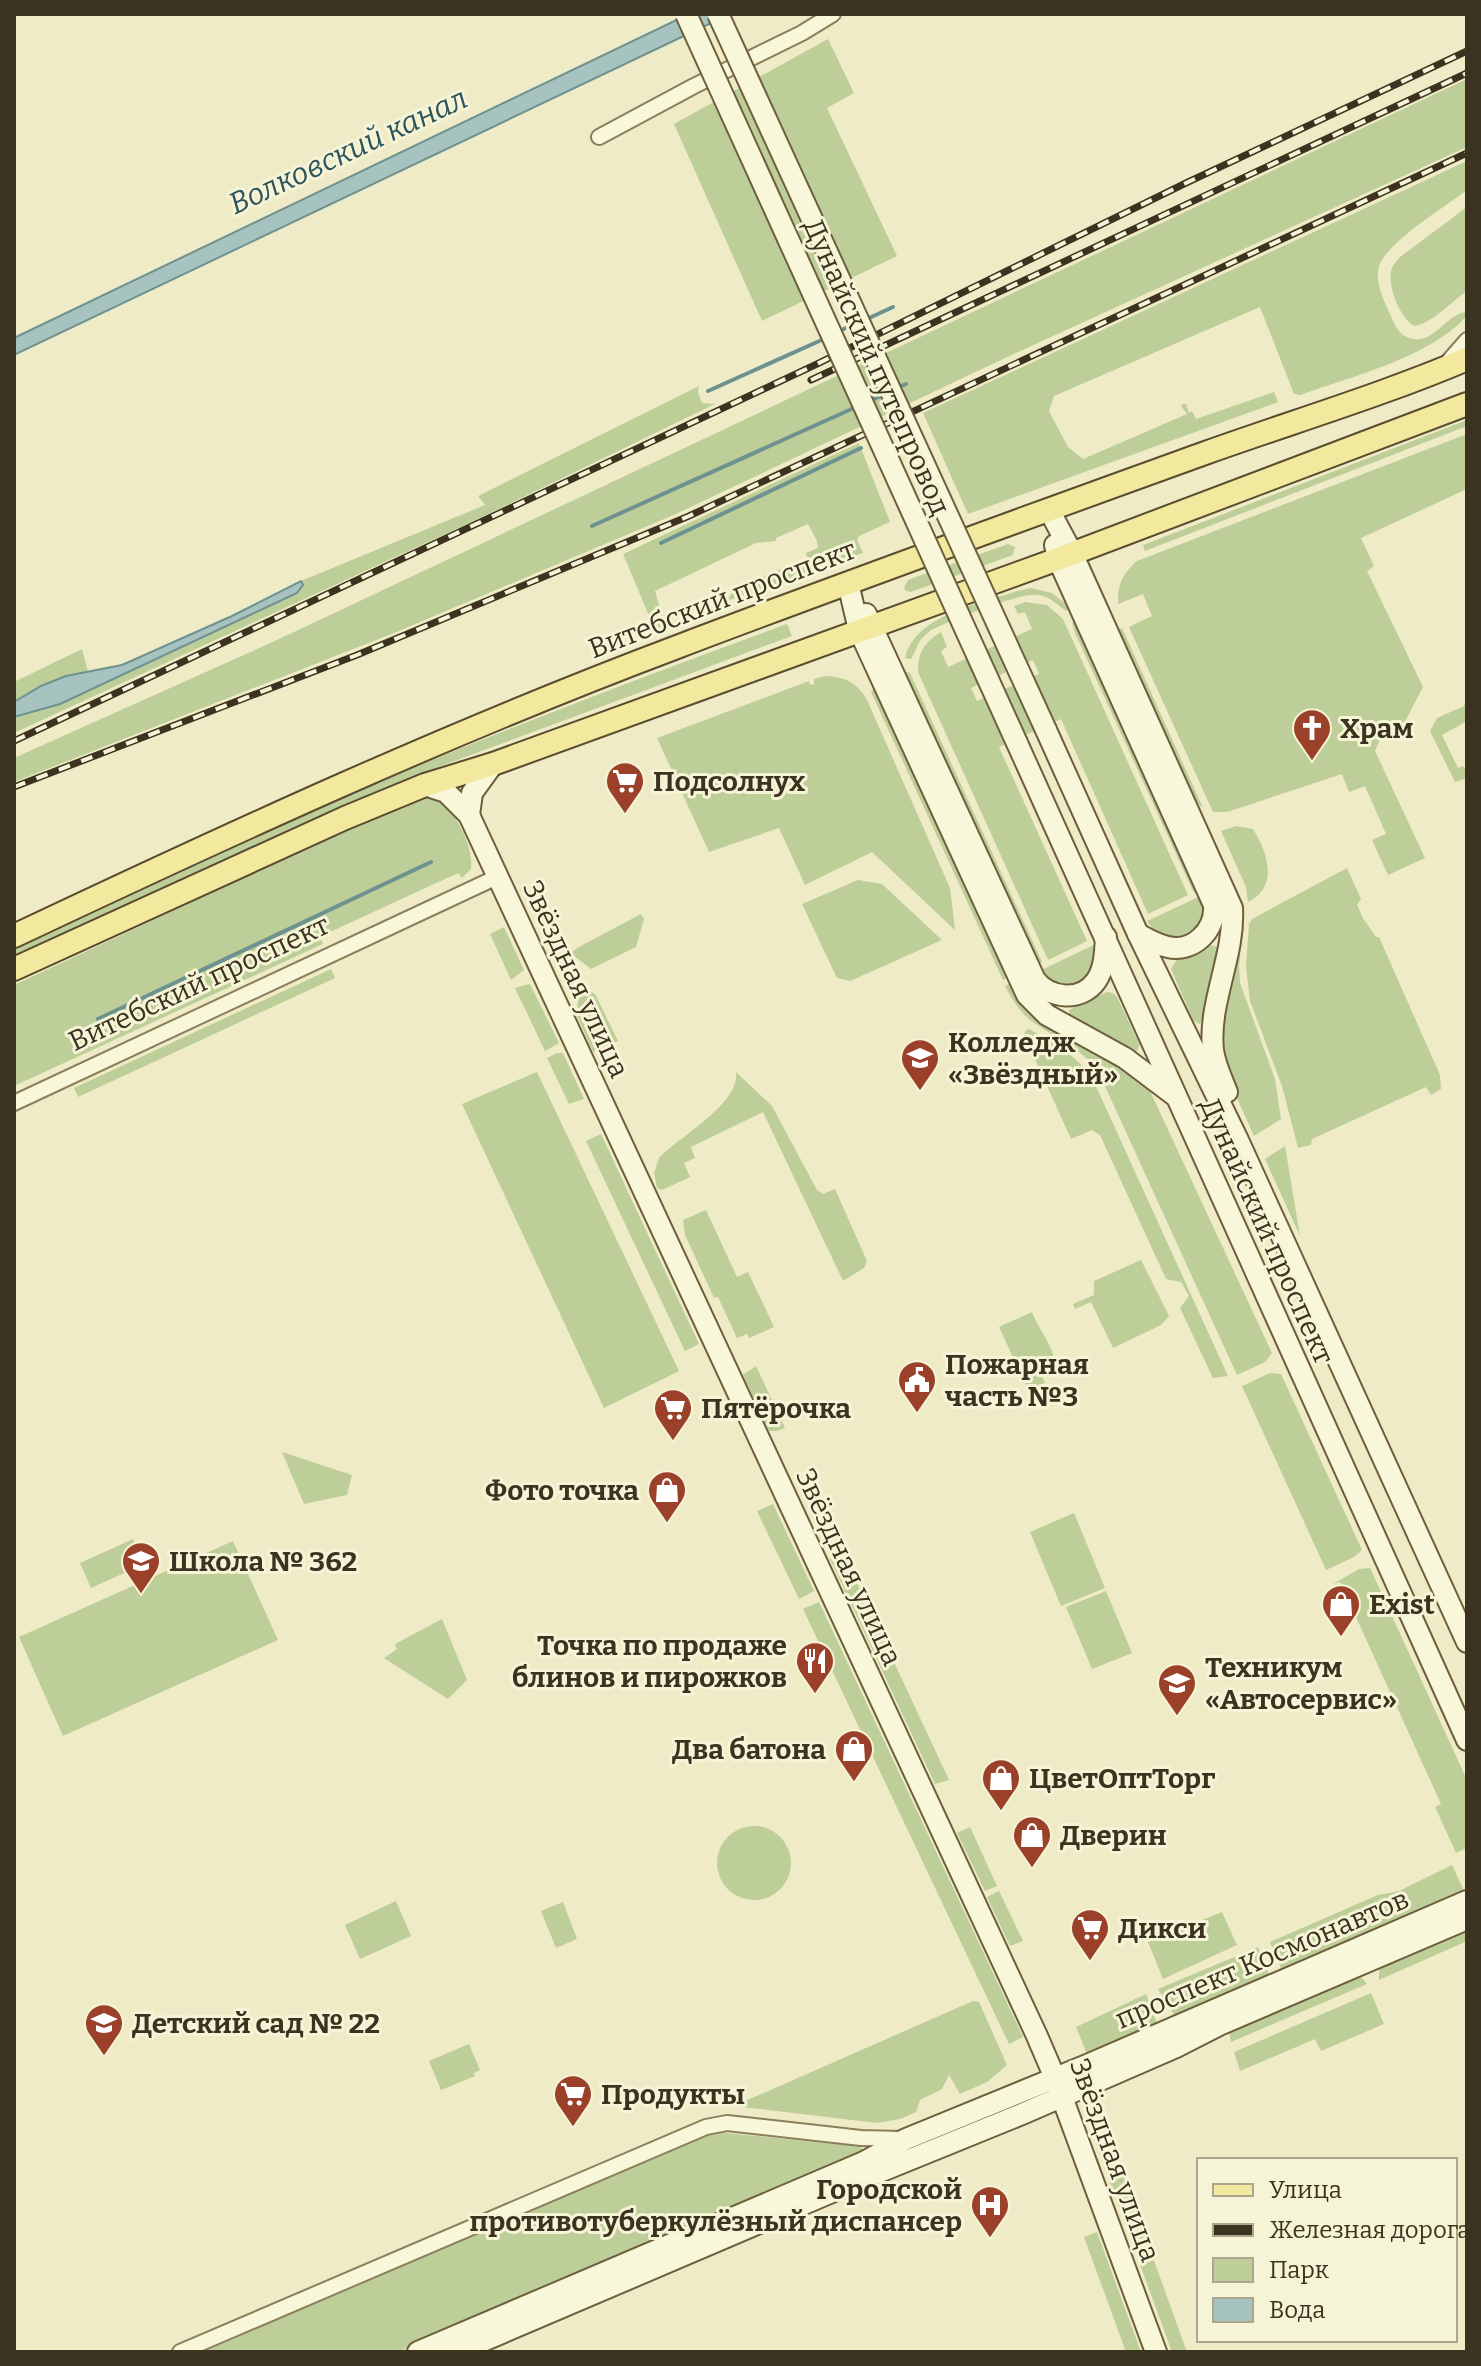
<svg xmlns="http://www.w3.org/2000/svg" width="1481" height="2366" font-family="Bitter,serif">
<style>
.green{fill:#bdce99;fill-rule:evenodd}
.water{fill:#a7c3c0;stroke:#6e9290;stroke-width:2}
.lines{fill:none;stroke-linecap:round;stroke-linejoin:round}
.stream{stroke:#6e9290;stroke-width:4}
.street-casing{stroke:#8b7f5b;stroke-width:18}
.secondary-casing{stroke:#6d5f3e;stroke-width:24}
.primary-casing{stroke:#594b2f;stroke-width:26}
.street{stroke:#f9f7da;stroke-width:14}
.secondary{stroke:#f9f7da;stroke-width:20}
.primary{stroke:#f2e99e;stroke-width:22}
.rail-casing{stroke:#3b321f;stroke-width:7}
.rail{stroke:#f6f4d6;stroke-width:4;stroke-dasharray:12;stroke-linecap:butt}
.secondary-bridge-casing{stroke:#6d5f3e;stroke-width:24;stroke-linecap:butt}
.secondary-bridge{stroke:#f9f7da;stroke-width:20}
.labels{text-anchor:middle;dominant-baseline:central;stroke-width:6;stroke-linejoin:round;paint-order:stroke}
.street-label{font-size:28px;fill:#3b321f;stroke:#f6f4d6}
.poi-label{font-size:28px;font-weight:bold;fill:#3b321f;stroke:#f6f4d6;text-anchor:start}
.water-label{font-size:30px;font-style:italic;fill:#2e545b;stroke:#f6f4d6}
</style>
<rect width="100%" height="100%" fill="#efebc6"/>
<g class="green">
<polygon points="828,39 854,93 827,108 897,256 762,321 674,124"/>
<polygon points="1467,79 1467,147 1005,358 676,514 394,633 14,782 14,758 277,640"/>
<path d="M1467 161V190C1446 206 1386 243 1379 266 1375 283 1383 299 1390 314 1395 325 1399 337 1414 339 1436 342 1447 313 1467 312V316C1428 358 1353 376 1300 395L1294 394 1260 307 1054 396 1049 411 1068 447 1083 459 1187 414 1181 406 1183 404H1186L1189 413 1192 411 1196 419 1274 392 1278 402 968 514 923 413Z"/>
<path d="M1467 207V291C1450 302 1434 323 1414 326 1400 318 1386 284 1392 268 1393 265 1398 259 1400 257Z"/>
<polygon points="699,386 698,392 702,403 715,404 482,517 14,733 14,717 60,704 297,593 303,585 301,581 485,505 478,496"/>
<polygon points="1467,420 1467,426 1145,551 1143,545"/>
<path d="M1467 434V489L1361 538 1374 566 1367 571 1423 687 1397 737 1380 739 1375 751 1425 858 1388 875 1372 840 1386 834 1365 786 1349 792 1342 774 1227 812H1213L1129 627 1152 616 1143 594 1118 604C1117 585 1123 573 1137 561Z"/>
<polygon points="859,443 890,522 859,536 857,540 863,553 727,601 734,589 807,558 806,553 818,548 817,541 808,524 776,538 776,541 756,543 655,591 665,624 655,630 623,554"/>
<polygon points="1008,544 1015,547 1013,555 911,592 906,591 904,588 908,580"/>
<path d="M1031 588 1052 593 1071 608 1066 611C1058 605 1050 597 1039 595 1019 592 952 620 931 630L921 639 911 659 905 658C915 615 980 604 1017 591Z"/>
<path d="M1025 602 1047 605 1063 619 1188 895 1148 914 1061 719 999 747 1087 941 1048 960 918 672C917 653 925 642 941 632L947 647 941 651 948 667 1032 629 1025 612 1018 614 1014 606ZM1033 660 1039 674 977 701 971 688Z"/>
<polygon points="1077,620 1200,890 1194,893 1075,633 1072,623"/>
<path d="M787 624 792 636 422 773 224 859 14 957V948C100 908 185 866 272 828 441 753 612 688 787 624Z"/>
<polygon points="1122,628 1203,808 1192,798 1116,631"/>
<path d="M82 649 88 672C60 677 38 688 14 702V682Z"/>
<polygon points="904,671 910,673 1042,962 1036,965"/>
<path d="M825 676C845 677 857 682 867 700L950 888 955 930 872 852 805 885 779 828 709 852 657 738 809 681 810 685 814 684V679Z"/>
<polygon points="875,687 1008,977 1003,980 871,692"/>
<polygon points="1467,699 1467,721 1442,735 1458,768 1463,766 1467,771 1467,778 1455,782 1430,731 1437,718 1464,706"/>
<path d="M425 797H438C455 813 474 845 471 869L462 878 458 873 330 932 328 930 319 934 323 944 14 1086V985L336 835Z"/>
<path d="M1236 826 1253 829C1268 853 1279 887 1248 902L1246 887 1221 831Z"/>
<polygon points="1347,868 1361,899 1357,905 1363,918 1376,937 1379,937 1440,1075 1441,1089 1431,1095 1426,1087 1312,1139 1311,1145 1298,1148 1282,1086 1250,1001 1246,966 1249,924 1252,919"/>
<polygon points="858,880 882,884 942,940 850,981 837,978 802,904"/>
<path d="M1203 895C1203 901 1206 910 1204 916 1197 945 1161 943 1147 921Z"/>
<polygon points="641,914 644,919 636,947 591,969 573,955 573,951 579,947"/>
<polygon points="1244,924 1239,965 1240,983 1275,1079 1281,1119 1254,1136 1223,1067 1218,1042 1240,930"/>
<polygon points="504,927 524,970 511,980 490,934"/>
<polygon points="1094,945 1095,968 1078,986 1055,986 1039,971"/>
<polygon points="1210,945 1217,947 1219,952 1205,1019 1199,1024 1193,1020 1171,969 1177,959 1196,954"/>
<polygon points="331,969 335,978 78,1097 74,1088"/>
<path d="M1011 983 1137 1077 1150 1091 1272 1353 1265 1362 1237 1375 1099 1073C1082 1048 1057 1039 1033 1022 1020 1013 1012 999 1005 986Z"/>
<polygon points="530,984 559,1043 545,1051 515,988"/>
<polygon points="590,991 595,994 618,1041 593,1052 577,1016 578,997"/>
<path d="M1106 992 1113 993 1117 997 1140 1045 1136 1053H1132L1069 1018V1010C1081 1004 1093 1000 1106 992Z"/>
<polygon points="1029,1029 1063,1048 1090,1073 1228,1376 1213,1378 1180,1308 1189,1296 1181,1282 1166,1279 1100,1135 1092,1130 1071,1139 1024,1035 1026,1030"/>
<polygon points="557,1053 563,1053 584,1099 569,1104 547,1058"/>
<polygon points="537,1072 679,1371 604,1408 462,1104"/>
<path d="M736 1072 772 1106 817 1190 823 1194 835 1189 867 1261 864 1268 843 1281 763 1112 691 1147 695 1158 684 1163 690 1177 662 1190 657 1188 654 1173 659 1158C680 1136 740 1104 736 1072Z"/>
<polygon points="601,1134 699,1344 685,1351 586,1141"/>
<polygon points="1285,1146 1300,1236 1265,1159"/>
<polygon points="706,1210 737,1277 748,1272 774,1327 749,1338 747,1334 737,1338 718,1297 714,1298 685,1235 683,1220"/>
<polygon points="1141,1260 1169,1316 1161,1325 1113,1348 1091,1302 1075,1309 1073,1304 1094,1295 1094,1281"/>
<path d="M1032 1312C1038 1329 1050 1340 1054 1358L1038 1367 1045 1383 1028 1390 999 1327Z"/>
<polygon points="756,1366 785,1428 777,1431 769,1431 743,1375"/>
<polygon points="1270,1373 1281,1374 1362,1550 1354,1557 1326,1570 1242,1386"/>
<polygon points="282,1452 352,1475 347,1495 304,1504"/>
<polygon points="773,1504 814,1591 799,1599 757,1511"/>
<polygon points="1074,1513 1105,1588 1061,1606 1030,1532"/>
<polygon points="133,1539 144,1564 91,1588 80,1563"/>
<polygon points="233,1541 278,1640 63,1736 19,1637"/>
<polygon points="843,1553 949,1780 935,1784 830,1559"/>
<polygon points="1370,1568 1467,1780 1467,1848 1456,1853 1435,1807 1441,1804 1340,1582 1333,1584 1359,1569"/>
<polygon points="1106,1591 1132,1653 1092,1669 1066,1607"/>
<polygon points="819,1602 1023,2037 1009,2044 803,1609"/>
<polygon points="442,1619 467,1680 448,1699 384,1658 397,1649 395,1644"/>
<circle cx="754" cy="1863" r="37"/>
<polygon points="970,1827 997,1886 985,1891 957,1833"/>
<polygon points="1452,1865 1465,1893 1283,1973 1270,1942 1378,1895 1399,1891"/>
<polygon points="999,1891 1023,1941 1010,1946 987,1897"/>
<polygon points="396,1901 411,1936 360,1959 345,1925"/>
<polygon points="563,1902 577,1939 556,1948 541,1911"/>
<polygon points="1222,1912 1237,1945 1163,1979 1148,1942"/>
<polygon points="1467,1928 1467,1941 1379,1980 1379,1965"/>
<polygon points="1258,1947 1270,1977 1176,2018 1158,1989"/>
<polygon points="1359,1974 1367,1984 1231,2042 1228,2029"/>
<polygon points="1371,1993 1384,2024 1321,2051 1315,2039 1240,2071 1234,2052"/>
<polygon points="1146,1994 1158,2026 1087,2054 1076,2027"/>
<polygon points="973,2001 979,2002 1007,2065 987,2082 960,2094 949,2075 942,2089 920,2100 916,2112 900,2119 877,2123 734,2106"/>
<polygon points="469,2044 480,2070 474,2073 475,2076 441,2090 429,2061"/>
<polygon points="1107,2131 1187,2352 1172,2352 1093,2136"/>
<polygon points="715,2132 857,2146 862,2148 863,2152 398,2352 203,2352"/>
<polygon points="1097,2232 1141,2352 1126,2352 1084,2237"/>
</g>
<g class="water">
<polygon points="689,14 730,14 14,355 14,338"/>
<polygon points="301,581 303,585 297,593 60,704 14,717 14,702 41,686 66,676 122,665 232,616"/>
</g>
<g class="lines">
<g class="stream">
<polyline points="867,319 893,307"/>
<polyline points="837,332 855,324"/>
<polyline points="896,388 906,384"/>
<polyline points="708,391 826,338"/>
<polyline points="867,402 885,394"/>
<polyline points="592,526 856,407"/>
<polyline points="661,543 861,448"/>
<polyline points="98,1019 431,862"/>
</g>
<defs>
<g id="street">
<polyline points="599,137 694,86 802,33 833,14"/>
<polyline points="1446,364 1467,340"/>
<polyline points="14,1103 497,877"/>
<polyline points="180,2352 706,2127 727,2123 861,2138 902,2139"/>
</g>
<g id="secondary">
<path d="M1049 510 1072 553 1232 908C1235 956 1208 1002 1213 1050 1215 1065 1222 1079 1227 1092"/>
<path d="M1055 545 1058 559 1214 905C1216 930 1193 953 1168 947 1157 945 1147 939 1138 934"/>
<polyline points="848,583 859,630 1027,995 1047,1015 1125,1058 1174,1095"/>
<path d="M866 614 1035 980C1050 999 1081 1002 1096 981 1105 968 1105 952 1106 937"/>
<polyline points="1046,730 1138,934 1237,1138 1467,1642"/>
<polyline points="1017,743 1467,1740"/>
<polyline points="425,785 446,792 469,815 1037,2036 1055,2078 1156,2352"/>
<polyline points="469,815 472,793 493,764"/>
<polyline points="418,2352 864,2162 906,2139 1087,2065 1467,1901"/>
<polyline points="457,2352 867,2177 1022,2114 1176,2047 1219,2025 1467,1919"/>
</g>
<g id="primary">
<path d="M14 936C232 833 451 732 677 647 853 580 1031 516 1208 452 1295 421 1382 395 1467 359"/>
<polyline points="14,969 345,818 425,785 493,764 1058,559 1467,404"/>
</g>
</defs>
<use href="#street" class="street-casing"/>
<use href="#secondary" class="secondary-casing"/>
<use href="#primary" class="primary-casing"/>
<use href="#street" class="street"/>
<use href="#secondary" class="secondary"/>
<use href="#primary" class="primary"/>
<defs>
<g id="rail">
<polyline points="811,380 1467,73"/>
<polyline points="14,741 817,364 1186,183 1467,51"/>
<polyline points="14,787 357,655 689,516 1467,153"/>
</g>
</defs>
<use href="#rail" class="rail-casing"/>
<use href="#rail" class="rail"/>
<defs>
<g id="secondary-bridge">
<polyline points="686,14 1017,743"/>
<polyline points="718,14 1046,730"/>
</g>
</defs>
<use href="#secondary-bridge" class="secondary-bridge-casing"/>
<use href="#secondary-bridge" class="secondary-bridge"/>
</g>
<defs>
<symbol id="church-pin" viewBox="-11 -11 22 30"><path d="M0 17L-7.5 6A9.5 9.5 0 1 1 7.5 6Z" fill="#9b412a" stroke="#f6f4d6"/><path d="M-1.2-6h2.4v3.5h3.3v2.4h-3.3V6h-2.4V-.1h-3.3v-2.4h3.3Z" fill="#fff"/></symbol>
<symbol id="supermarket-pin" viewBox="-11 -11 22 30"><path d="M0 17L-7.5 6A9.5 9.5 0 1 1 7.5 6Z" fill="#9b412a" stroke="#f6f4d6"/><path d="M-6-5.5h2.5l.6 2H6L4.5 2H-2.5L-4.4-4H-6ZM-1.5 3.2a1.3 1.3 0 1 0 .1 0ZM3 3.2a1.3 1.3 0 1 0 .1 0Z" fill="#fff"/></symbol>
<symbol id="university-pin" viewBox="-11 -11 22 30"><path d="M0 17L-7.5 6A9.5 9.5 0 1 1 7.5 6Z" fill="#9b412a" stroke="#f6f4d6"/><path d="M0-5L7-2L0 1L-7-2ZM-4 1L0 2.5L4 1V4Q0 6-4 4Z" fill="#fff"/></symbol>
<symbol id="civic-pin" viewBox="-11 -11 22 30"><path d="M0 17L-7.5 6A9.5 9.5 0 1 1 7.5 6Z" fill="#9b412a" stroke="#f6f4d6"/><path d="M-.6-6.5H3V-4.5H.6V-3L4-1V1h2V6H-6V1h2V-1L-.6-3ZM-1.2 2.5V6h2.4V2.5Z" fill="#fff"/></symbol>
<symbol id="shop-pin" viewBox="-11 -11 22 30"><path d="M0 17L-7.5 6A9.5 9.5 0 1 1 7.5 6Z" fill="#9b412a" stroke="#f6f4d6"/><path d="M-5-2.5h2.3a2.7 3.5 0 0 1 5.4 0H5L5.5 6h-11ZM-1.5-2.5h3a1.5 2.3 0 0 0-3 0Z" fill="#fff"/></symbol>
<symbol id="school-pin" viewBox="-11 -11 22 30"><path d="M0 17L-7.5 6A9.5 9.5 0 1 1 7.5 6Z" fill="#9b412a" stroke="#f6f4d6"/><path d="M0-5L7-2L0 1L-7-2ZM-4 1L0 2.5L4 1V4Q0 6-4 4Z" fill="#fff"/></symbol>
<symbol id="restaurant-pin" viewBox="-11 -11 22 30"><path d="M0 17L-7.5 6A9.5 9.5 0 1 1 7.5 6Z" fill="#9b412a" stroke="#f6f4d6"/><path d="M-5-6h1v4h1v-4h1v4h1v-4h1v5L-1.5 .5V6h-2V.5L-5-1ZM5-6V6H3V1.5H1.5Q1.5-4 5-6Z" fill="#fff"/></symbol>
<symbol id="hospital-pin" viewBox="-11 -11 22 30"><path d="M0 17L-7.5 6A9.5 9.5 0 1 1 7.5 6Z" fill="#9b412a" stroke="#f6f4d6"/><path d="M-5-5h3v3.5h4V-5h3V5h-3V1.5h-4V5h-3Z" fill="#fff"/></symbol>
</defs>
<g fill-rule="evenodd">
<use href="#church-pin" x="1290" y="706" width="44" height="60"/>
<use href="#supermarket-pin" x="603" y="759" width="44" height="60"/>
<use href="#university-pin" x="898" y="1036" width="44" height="60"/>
<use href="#civic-pin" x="895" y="1358" width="44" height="60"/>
<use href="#supermarket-pin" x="651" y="1386" width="44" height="60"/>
<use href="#shop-pin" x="645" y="1468" width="44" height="60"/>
<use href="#school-pin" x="119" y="1539" width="44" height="60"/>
<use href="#shop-pin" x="1319" y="1582" width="44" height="60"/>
<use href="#restaurant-pin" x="793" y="1639" width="44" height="60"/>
<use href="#university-pin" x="1155" y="1661" width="44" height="60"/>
<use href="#shop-pin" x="832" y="1727" width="44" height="60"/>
<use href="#shop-pin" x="979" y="1756" width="44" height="60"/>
<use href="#shop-pin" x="1010" y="1813" width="44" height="60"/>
<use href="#supermarket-pin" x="1068" y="1906" width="44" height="60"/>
<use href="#school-pin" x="82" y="2001" width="44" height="60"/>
<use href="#supermarket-pin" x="551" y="2072" width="44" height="60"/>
<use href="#hospital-pin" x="968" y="2183" width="44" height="60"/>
</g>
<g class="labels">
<g class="street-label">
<text transform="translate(877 367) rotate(66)">Дунайский путепровод</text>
<text transform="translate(722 599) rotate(-21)">Витебский проспект</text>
<text transform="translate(576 979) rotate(65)">Звёздная улица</text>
<text transform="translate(199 983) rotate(-25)">Витебский проспект</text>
<text transform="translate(1267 1231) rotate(66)">Дунайский проспект</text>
<text transform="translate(849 1567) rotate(65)">Звёздная улица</text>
<text transform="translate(1262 1959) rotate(-23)">проспект Космонавтов</text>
<text transform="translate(1115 2160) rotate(70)">Звёздная улица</text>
</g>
<g class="poi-label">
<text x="1340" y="728">Храм</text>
<text x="653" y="781">Подсолнух</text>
<text x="948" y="1042">Колледж<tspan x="948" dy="32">«Звёздный»</tspan></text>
<text x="945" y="1364">Пожарная<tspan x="945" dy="32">часть №3</tspan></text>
<text x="701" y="1408">Пятёрочка</text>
<text x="639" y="1490" text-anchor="end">Фото точка</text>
<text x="169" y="1561">Школа № 362</text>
<text x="1369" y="1604">Exist</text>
<text x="787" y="1645" text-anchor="end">Точка по продаже<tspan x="787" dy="32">блинов и пирожков</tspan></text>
<text x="1205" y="1667">Техникум<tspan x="1205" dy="32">«Автосервис»</tspan></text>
<text x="826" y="1749" text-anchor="end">Два батона</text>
<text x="1029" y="1778">ЦветОптТорг</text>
<text x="1060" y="1835">Дверин</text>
<text x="1118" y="1928">Дикси</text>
<text x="132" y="2023">Детский сад № 22</text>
<text x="601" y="2094">Продукты</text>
<text x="962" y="2189" text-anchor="end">Городской<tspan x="962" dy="32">противотуберкулёзный диспансер</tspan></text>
</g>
<g class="water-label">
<text transform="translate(348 151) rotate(-25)">Волковский канал</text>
</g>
</g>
<rect width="1481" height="2366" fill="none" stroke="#3b321f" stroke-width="32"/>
<rect x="1197" y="2158" width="260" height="184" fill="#f6f4d6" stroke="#aba68d" stroke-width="2"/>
<rect x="1213" y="2184" width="40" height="12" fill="#f2e99e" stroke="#aba68d" stroke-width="2"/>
<text x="1269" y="2198" font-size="24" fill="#3b321f">Улица</text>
<rect x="1213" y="2224" width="40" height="12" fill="#3b321f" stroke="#aba68d" stroke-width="2"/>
<text x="1269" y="2238" font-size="24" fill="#3b321f">Железная дорога</text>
<rect x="1213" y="2258" width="40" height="24" fill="#bdce99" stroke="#aba68d" stroke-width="2"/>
<text x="1269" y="2278" font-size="24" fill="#3b321f">Парк</text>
<rect x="1213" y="2298" width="40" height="24" fill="#a7c3c0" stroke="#aba68d" stroke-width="2"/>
<text x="1269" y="2318" font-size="24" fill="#3b321f">Вода</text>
</svg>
